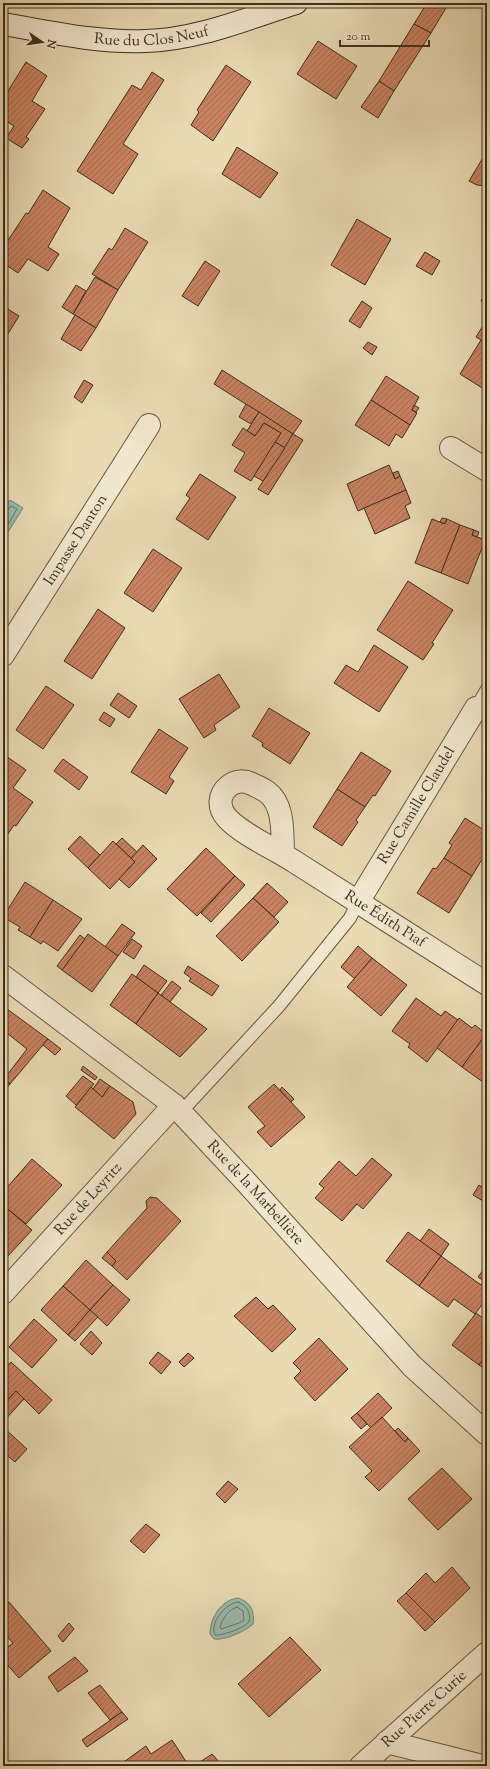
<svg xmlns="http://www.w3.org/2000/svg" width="490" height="1769" font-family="'Sorts Mill Goudy',serif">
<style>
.water{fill:#97bbad;stroke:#738374}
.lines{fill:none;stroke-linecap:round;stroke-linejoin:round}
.shore{stroke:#6a7466;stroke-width:1}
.building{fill:url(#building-hatch);stroke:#3e2e1e}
.lane-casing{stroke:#695944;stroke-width:14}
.street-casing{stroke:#695944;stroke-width:24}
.secondary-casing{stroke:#3e2e1e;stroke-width:24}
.lane{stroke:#f1e7ce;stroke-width:12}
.street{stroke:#f1e7ce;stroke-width:22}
.secondary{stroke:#f1e7ce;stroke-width:22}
.labels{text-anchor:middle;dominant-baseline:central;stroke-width:3.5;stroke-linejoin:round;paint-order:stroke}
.street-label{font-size:15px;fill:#3e2e1e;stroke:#f1e7ce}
</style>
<defs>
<pattern id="building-hatch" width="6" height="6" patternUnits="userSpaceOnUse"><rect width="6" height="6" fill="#c98261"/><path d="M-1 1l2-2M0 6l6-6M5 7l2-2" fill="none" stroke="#a56b4f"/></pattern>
</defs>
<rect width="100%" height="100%" fill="#e9dab4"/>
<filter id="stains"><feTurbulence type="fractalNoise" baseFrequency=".005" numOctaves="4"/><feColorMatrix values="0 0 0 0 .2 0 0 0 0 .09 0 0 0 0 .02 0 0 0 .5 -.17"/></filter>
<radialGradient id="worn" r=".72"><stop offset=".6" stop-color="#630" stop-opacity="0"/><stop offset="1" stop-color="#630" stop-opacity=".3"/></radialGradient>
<g class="water">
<polygon points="10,500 23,508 3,540 3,511"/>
<path d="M238 1598C251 1602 255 1612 253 1624 246 1631 224 1641 214 1639L210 1634C210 1618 221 1600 238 1598Z"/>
</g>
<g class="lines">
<g class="shore">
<polyline points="3,512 7,511 11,506 17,509 3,533"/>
<path d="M238 1602C247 1605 251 1613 249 1622 244 1628 222 1636 215 1635 209 1623 226 1603 238 1602Z"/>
<path d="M237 1607 243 1611 244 1620 239 1623 221 1629 220 1627C223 1618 228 1610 237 1607Z"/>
</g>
</g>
<g class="building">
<polygon points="427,3 449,3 431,33 414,24"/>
<polygon points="414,24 431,33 394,91 379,81"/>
<polygon points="318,41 357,66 336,99 297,74"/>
<polygon points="26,62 47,76 32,101 45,109 26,137 29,139 22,148 6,138 14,126 3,119 3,99"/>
<polygon points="226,65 251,82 213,141 191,125 199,112 197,110"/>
<polygon points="152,72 164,80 123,144 138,154 113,194 77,171 132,85 141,90"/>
<polygon points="379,81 394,91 378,118 361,107"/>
<polygon points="237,147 278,173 260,198 222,174"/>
<polygon points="487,151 487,186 477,185 469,181"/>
<polygon points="43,190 70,208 48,247 59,254 48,271 28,259 18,273 3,263 3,251 7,245 5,245 26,213 28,214"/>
<polygon points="357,219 391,239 365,285 331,265"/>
<polygon points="125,228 148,242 118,290 92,274 109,248 112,250"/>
<polygon points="425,252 440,261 432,275 416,266"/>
<polygon points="205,261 220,271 198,306 182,296"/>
<polygon points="95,277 118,290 96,328 73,314"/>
<polygon points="76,285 86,291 73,314 62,307"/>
<polygon points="487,291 487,305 481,301"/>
<polygon points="362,301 372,308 360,328 349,321"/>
<polygon points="3,306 19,316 3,342"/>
<polygon points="75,315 96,328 81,351 61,339"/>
<polygon points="484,324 487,326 487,391 460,374 481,340 476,337"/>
<polygon points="368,342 377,347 372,355 363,348"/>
<polygon points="222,370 302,421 293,434 214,384"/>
<polygon points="386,376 419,397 412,410 417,413 410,425 371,400"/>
<polygon points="84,380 93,385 82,403 74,397"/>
<polygon points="371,400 410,425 402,438 396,434 389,446 355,425"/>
<polygon points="246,404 259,412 251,424 239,417"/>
<polygon points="414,405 419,408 416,412 412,410"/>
<polygon points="259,412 293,434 285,448 275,442 281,433 264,423 255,436 247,431"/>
<polygon points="264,423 281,433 251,481 234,471 245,453 232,445 243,428 255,436"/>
<polygon points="293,434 303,440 268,495 258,489"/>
<polygon points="275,442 285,448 263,481 254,476"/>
<polygon points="3,443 8,446 3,454"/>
<polygon points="389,465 395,479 400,476 406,490 358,511 347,484"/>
<polygon points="398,471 400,476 395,479 393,473"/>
<polygon points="200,474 236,497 208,540 176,519 190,498 186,495"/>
<polygon points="406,490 411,503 405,506 410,518 375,534 364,508"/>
<polygon points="442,518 447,519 445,524 440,522"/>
<polygon points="432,519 445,524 447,519 460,525 441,573 415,563"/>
<polygon points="460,525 474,530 472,535 485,540 468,584 441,573"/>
<polygon points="474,530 479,532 477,537 472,535"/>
<polygon points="153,549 182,568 153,612 124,593"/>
<polygon points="408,581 453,610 432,643 434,644 423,660 377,630"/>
<polygon points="98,609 125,628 92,679 64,661"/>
<polygon points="374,645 408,667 379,712 334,683 346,665 358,672"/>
<polygon points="219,674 240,707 214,725 216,730 204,738 179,699"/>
<polygon points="46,686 74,705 43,749 16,730"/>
<polygon points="118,693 137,706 129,718 110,705"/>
<polygon points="269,708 310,733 290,764 262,746 263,743 252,736"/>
<polygon points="104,712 115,719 110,727 99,720"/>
<polygon points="159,729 188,748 169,777 174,781 166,794 131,772"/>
<polygon points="361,752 391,771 375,796 373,795 365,807 337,789"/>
<polygon points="3,754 26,770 13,788 33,802 16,826 14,825 6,837 3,834"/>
<polygon points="63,759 88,777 79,790 54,771"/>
<polygon points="337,789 365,807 356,820 358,822 342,846 313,827"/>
<polygon points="465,818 487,832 487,851 472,876 444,858 452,845 449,843"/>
<polygon points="80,836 100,855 88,868 68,849"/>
<polygon points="3,837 8,840 3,847"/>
<polygon points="122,838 137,852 131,858 116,844"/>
<polygon points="113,841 135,862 110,889 88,868"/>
<polygon points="143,845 157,859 129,888 119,879 135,862 131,858"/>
<polygon points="206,848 235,876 197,916 167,889"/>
<polygon points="444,858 472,876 449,913 417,893 433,868 436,869"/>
<polygon points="235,876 245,885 211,922 201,913"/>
<polygon points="25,882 53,900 30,937 18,930 20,927 3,917"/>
<polygon points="267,883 288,902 274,917 253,898"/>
<polygon points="253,898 279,922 242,961 216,936"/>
<polygon points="53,900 82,919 58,951 43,941 41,944 30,937"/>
<polygon points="122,924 135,933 118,956 105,947"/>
<polygon points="88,934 118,956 92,992 62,970"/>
<polygon points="80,935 85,939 62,970 57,966"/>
<polygon points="132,939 142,946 134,959 123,952"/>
<polygon points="358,946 372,958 355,979 341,967"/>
<polygon points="372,958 407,985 381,1016 347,987"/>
<polygon points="144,965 167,981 158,993 136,977"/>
<polygon points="188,966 219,986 212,996 189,981 191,978 184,973"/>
<polygon points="132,974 158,993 136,1024 110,1005"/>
<polygon points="172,981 181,988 170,1002 161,995"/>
<polygon points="158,993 207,1029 180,1057 136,1024"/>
<polygon points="416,998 441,1016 445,1011 458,1020 427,1062 408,1047 410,1044 392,1031"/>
<polygon points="3,1006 48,1039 10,1084 4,1079 27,1049 3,1030"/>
<polygon points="459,1018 472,1028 475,1025 486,1034 462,1067 437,1048"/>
<polygon points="486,1034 487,1034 487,1085 462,1067"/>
<polygon points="48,1039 61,1049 55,1055 43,1045"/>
<polygon points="83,1066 97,1077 95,1080 81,1070"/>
<polygon points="83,1076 94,1084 76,1105 66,1096"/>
<polygon points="4,1079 10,1084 3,1092 3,1079"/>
<polygon points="100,1079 110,1086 102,1097 93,1089"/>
<polygon points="274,1084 305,1117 271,1147 257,1132 265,1126 248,1107"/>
<polygon points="110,1086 133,1102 136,1114 114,1139 75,1107 91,1087 102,1097"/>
<polygon points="282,1087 294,1099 291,1102 280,1090"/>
<polygon points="372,1158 392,1175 363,1209 357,1204 342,1221 315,1198 324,1188 319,1184 339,1161 356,1176"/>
<polygon points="32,1159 62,1185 26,1224 3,1205 3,1192"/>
<polygon points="479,1185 487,1190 487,1194 483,1201 473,1195"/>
<polygon points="150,1197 157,1198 181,1221 127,1280 112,1266 116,1261 107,1252 147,1208 146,1201"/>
<polygon points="3,1205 32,1230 8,1256 3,1251"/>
<polygon points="429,1229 449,1244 441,1256 420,1241"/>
<polygon points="408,1232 441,1256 419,1286 386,1261"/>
<polygon points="107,1252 116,1261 112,1266 102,1258"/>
<polygon points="441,1256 481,1285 484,1280 487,1283 487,1298 475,1314 454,1299 448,1307 419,1286"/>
<polygon points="86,1260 113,1285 90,1310 63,1286"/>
<polygon points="487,1265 487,1283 478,1277"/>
<polygon points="113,1285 130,1300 107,1326 90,1310"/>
<polygon points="63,1286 90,1310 68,1335 41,1310"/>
<polygon points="256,1297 268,1309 273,1305 296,1329 272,1352 234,1316"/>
<polygon points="90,1310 98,1317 75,1341 68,1335"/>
<polygon points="476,1313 487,1321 487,1365 482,1361 479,1365 452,1345"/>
<polygon points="34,1319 57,1340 32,1368 9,1347"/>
<polygon points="91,1331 102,1343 92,1355 80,1344"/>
<polygon points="319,1338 348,1369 315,1401 294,1378 301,1371 293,1363"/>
<polygon points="158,1352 171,1362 161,1374 149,1363"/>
<polygon points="188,1353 194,1358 184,1367 179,1362"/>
<polygon points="482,1361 487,1365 487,1371 479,1365"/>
<polygon points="11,1362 52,1400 39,1414 16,1391 3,1405 3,1371"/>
<polygon points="16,1391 24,1399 3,1422 3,1405"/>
<polygon points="378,1393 392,1408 371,1428 357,1413"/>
<polygon points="357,1413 367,1424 361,1429 351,1418"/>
<polygon points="382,1417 405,1442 408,1438 420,1451 379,1491 365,1477 372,1471 349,1447"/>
<polygon points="3,1427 27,1449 15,1462 3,1452"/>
<polygon points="398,1428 408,1438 405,1442 395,1431"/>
<polygon points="442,1468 472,1499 438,1530 408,1499"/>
<polygon points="228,1481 238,1489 225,1503 216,1494"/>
<polygon points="146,1524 160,1535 144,1553 130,1541"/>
<polygon points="452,1567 470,1588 435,1622 406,1593 426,1573 435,1583"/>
<polygon points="406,1593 435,1622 425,1631 397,1601"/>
<polygon points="9,1602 51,1651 19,1678 3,1660 3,1651 13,1643 3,1632 3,1607"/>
<polygon points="69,1623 74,1629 63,1642 58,1636"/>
<polygon points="290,1637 321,1670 269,1717 238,1684"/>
<polygon points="75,1657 88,1671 58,1692 48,1677"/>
<polygon points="100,1685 122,1712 110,1720 88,1693"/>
<polygon points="122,1712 128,1719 87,1747 82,1740"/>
<polygon points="172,1740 189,1766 118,1766 146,1746 151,1754"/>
<polygon points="212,1754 223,1766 194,1766"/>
</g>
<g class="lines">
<defs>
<g id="lane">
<polyline points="476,708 487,689"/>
<polyline points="181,1112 279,1006 350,918 358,902"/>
</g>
<g id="street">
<polyline points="451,448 487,470"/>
<path id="s1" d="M3 655 149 425"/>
<path id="s2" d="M283 854C282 835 285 805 267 792 263 789 258 787 254 785 245 780 236 780 229 786 218 795 218 808 227 818 243 835 275 849 295 862 359 903 423 943 487 984"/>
<path id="s3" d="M358 902 476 708"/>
<path id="s4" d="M3 976 174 1105 247 1183 412 1366 487 1434"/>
<path id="s5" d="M3 1293 174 1105"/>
<polyline points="387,1742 482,1766"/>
<path id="s6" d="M361 1766 487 1653"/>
</g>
<g id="secondary">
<path id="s7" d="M3 24C50 32 98 43 145 41 197 40 248 18 296 3"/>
</g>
</defs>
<use href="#lane" class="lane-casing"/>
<use href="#street" class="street-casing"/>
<use href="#secondary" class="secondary-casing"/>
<use href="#lane" class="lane"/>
<use href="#street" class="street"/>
<use href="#secondary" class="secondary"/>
</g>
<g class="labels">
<g class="street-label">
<text stroke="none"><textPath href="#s7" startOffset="150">Rue du Clos Neuf</textPath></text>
<text stroke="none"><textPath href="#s1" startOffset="136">Impasse Danton</textPath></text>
<text stroke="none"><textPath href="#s3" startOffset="113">Rue Camille Claudel</textPath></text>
<text stroke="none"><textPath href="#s2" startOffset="332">Rue Édith Piaf</textPath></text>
<text stroke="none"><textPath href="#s4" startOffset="334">Rue de la Marbellière</textPath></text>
<text stroke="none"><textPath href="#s5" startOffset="127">Rue de Leyritz</textPath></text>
<text stroke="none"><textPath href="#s6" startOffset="85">Rue Pierre Curie</textPath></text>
</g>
</g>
<rect width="490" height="1769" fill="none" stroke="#e9dab4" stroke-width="16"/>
<rect x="4" y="4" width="482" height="1761" fill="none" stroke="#3e2e1e" stroke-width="2"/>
<rect x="8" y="8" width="474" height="1753" fill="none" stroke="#3e2e1e"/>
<g transform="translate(42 42) rotate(103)" stroke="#f1e7ce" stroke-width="3" paint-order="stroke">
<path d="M0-3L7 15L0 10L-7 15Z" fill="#3e2e1e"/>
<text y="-6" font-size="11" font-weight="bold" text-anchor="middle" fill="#3e2e1e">N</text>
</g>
<path d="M340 40v6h89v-6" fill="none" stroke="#3e2e1e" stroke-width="2"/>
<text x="346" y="40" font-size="12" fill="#3e2e1e" stroke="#f1e7ce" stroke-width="3" paint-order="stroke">20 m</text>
<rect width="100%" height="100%" filter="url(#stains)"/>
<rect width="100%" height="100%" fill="url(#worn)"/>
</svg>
